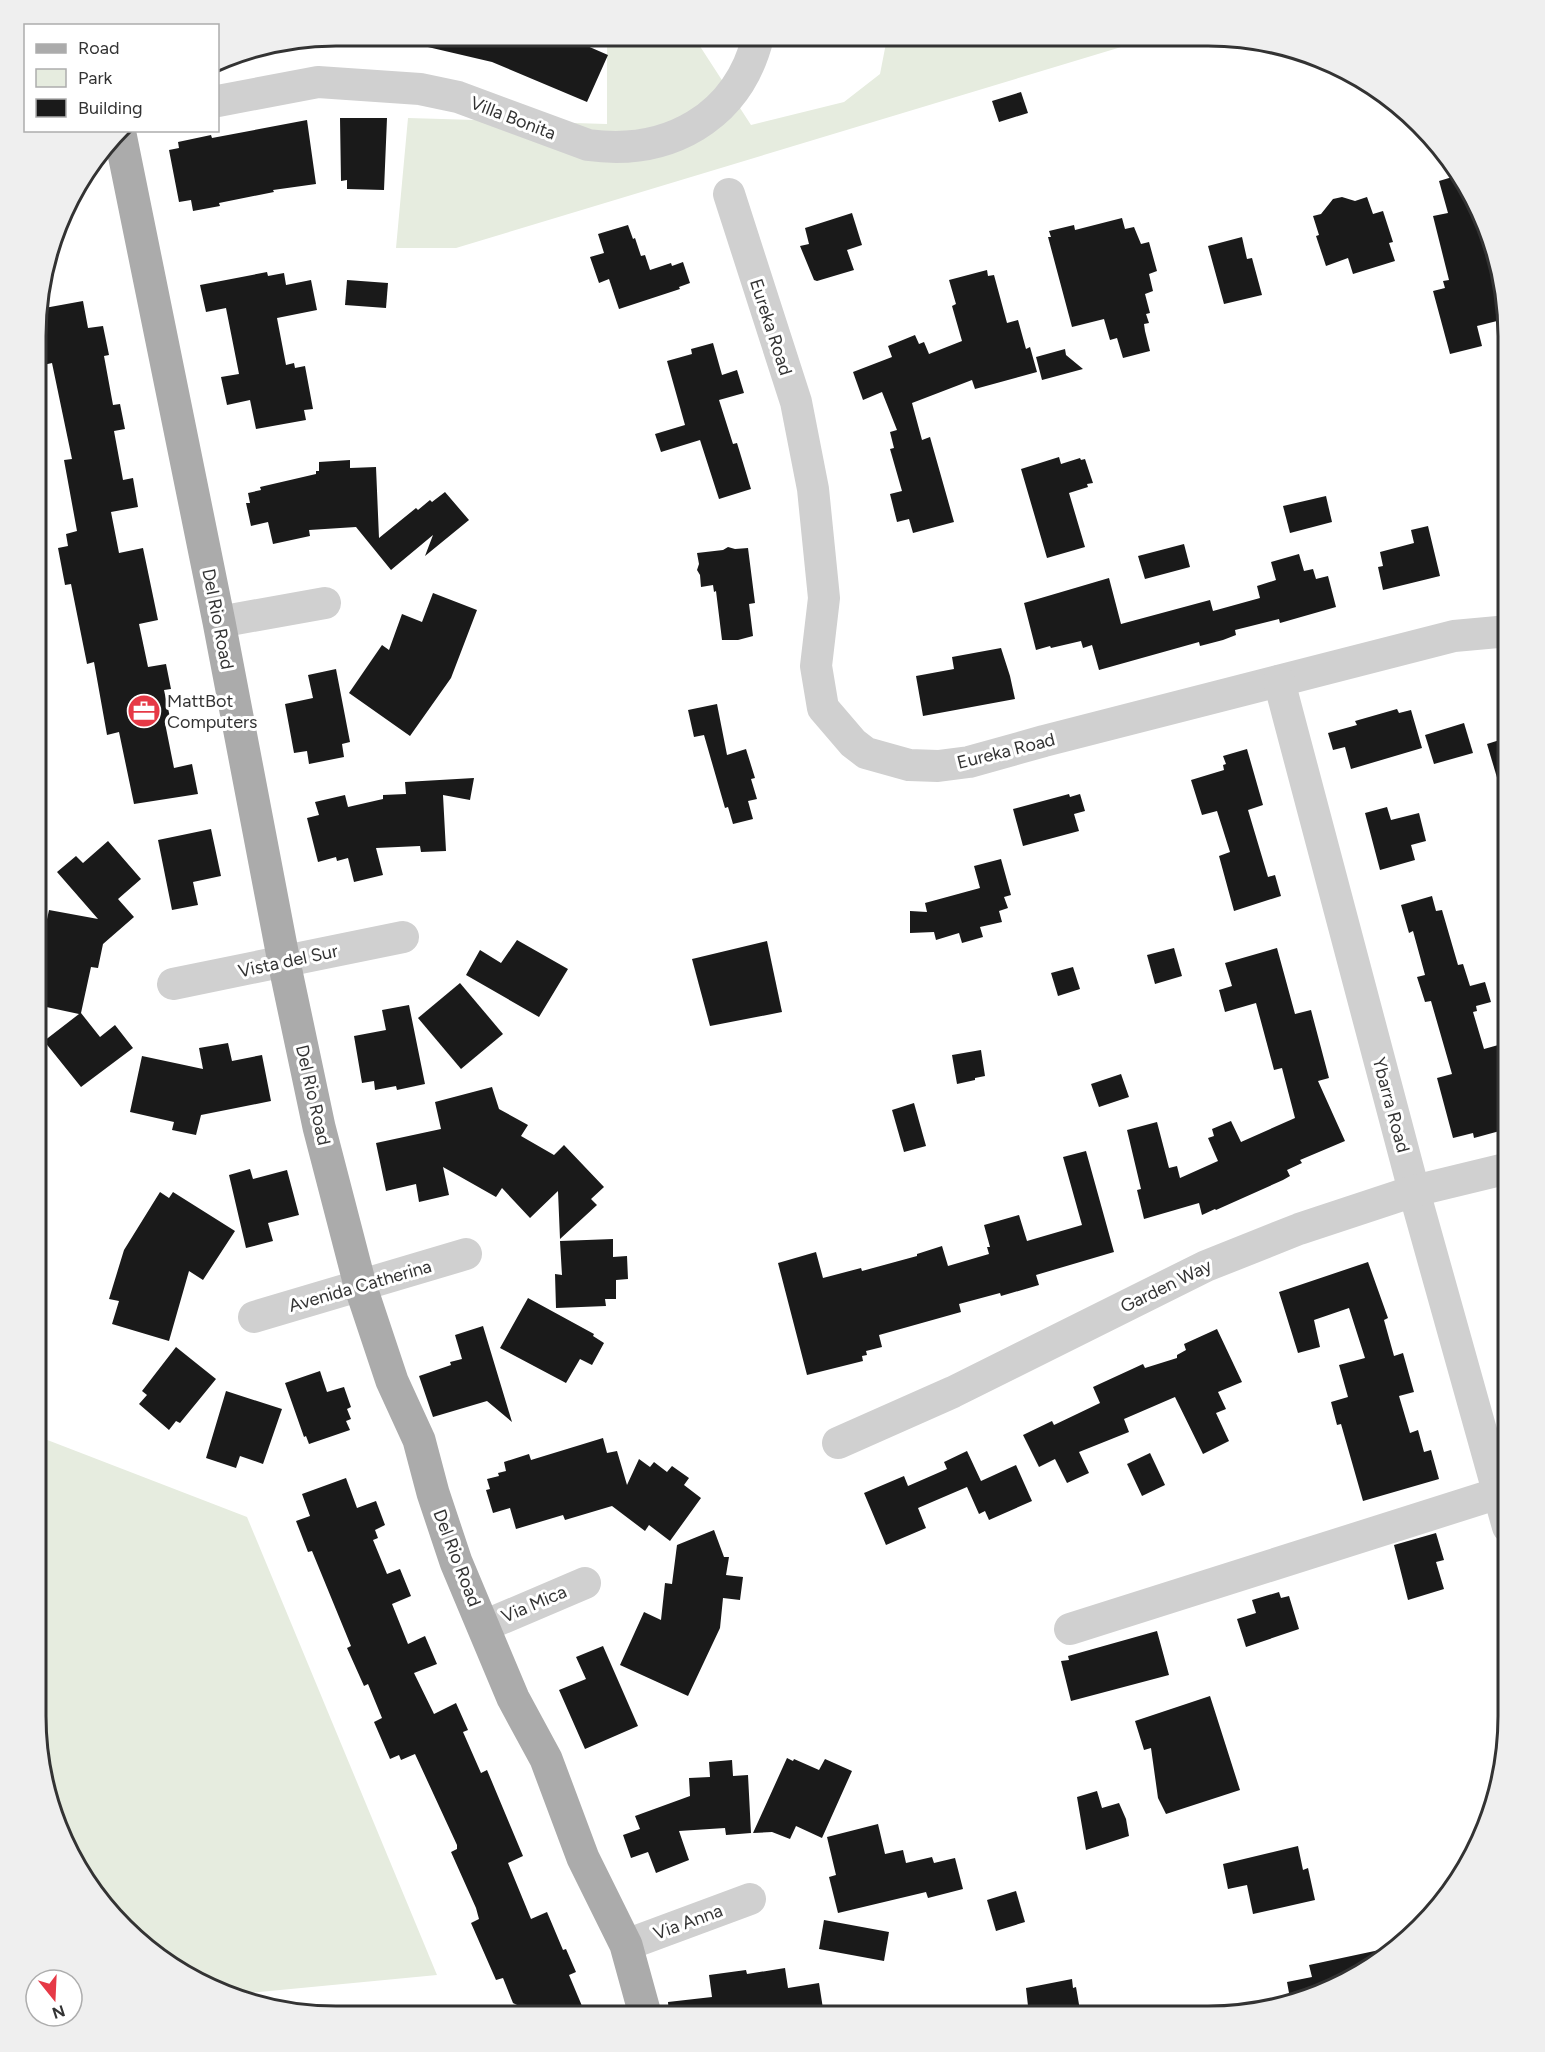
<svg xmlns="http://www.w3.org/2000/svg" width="1545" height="2052" font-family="Figtree,sans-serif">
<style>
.green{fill:#e6ecdf}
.building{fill:#1a1a1a}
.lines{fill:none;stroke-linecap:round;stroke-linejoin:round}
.minor{stroke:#d0d0d0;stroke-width:32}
.major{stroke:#ababab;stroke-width:33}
.labels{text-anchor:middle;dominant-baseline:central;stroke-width:6;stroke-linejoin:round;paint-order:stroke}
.street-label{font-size:18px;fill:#333;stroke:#fff}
.poi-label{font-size:18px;fill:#333;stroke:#fff;text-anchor:start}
.rim{fill:none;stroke:#333;stroke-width:3}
</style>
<rect width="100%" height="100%" fill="#fff"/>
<g class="green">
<polygon points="592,37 694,37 751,125 844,102 880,74 887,38 1151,38 456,248 396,248 408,118 607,124 607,47"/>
<polygon points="37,1436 247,1517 437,1975 227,1995 169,1965 111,1914 67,1848 46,1793 36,1715"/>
</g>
<g class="building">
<polygon points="415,36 589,37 585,45 608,55 587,102 492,62 415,44"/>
<polygon points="1021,92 1028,113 999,122 992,101"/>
<polygon points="340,118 387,118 384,190 347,189 347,180 341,181"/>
<polygon points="307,120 316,184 273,190 274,192 219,203 220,206 193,211 191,200 179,202 169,150 179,148 178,142 211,135 212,138"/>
<polygon points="1459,175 1468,188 1505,319 1477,326 1482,346 1450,354 1433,291 1445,288 1443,281 1449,280 1433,216 1448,213 1439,181"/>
<polygon points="1342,197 1355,201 1367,197 1373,214 1383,211 1393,242 1389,243 1395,261 1353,274 1348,258 1326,266 1316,236 1319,235 1313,216 1321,214 1333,199"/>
<polygon points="852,213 862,245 847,250 854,270 817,281 814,280 800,246 809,244 805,228"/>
<polygon points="1122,218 1125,229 1134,227 1141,244 1149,242 1157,271 1149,274 1153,291 1145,294 1150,313 1146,314 1149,323 1144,324 1145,331 1150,351 1123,358 1117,338 1110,340 1104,319 1072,327 1048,237 1051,237 1049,231 1074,225 1075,230"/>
<polygon points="628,225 633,239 635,238 641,256 645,255 650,270 671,263 672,266 683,262 690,283 679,287 680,289 619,309 609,279 599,283 590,257 604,253 598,234"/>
<polygon points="1242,237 1247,259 1252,258 1262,295 1224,304 1208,246"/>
<polygon points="987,270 988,276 994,275 1007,323 1018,320 1026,349 1030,347 1037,372 975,389 972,380 912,403 922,440 930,437 954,522 913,533 909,519 897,522 890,494 902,491 890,449 894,448 890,432 897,430 882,392 863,400 853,372 892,357 888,346 915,335 919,344 924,342 929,354 962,341 952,306 956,304 949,280"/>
<polygon points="267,272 268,276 284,273 286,285 311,280 317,310 277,318 286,365 294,363 295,368 305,366 313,409 304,410 306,420 256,429 250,400 227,405 221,377 239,374 226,308 206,312 200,285"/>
<polygon points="347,280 388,283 386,308 345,305"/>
<polygon points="83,301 88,328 103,326 109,355 104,356 113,405 120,404 125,429 114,431 123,480 133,478 138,507 111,512 119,553 143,548 158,620 139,624 148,667 166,664 171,689 164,690 171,722 165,723 174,768 192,764 198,794 134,804 119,732 107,735 94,662 87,664 71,584 65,585 58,548 68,546 66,534 77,531 64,460 72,459 52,363 39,366 39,309"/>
<polygon points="713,343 722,375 737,370 744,393 719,400 733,444 737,443 751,489 719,499 700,440 661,452 655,434 685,425 667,361 692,354 691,349"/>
<polygon points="1065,349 1066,355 1083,369 1042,380 1036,357"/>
<polygon points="1059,457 1061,464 1080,458 1081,460 1085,459 1093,483 1087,484 1088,487 1069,493 1085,547 1047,558 1021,469"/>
<polygon points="350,460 350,468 376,467 379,538 416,508 418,510 430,500 432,502 445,492 469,520 425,556 433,535 391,570 356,527 309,530 310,536 273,544 268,522 251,526 246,503 250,503 248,493 261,490 260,487 316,474 316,471 319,471 319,462"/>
<polygon points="1326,496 1332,522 1290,533 1283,506"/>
<polygon points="1428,526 1440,576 1383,590 1378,567 1383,566 1380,552 1414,543 1411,530"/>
<polygon points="1184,544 1190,567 1145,579 1138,556"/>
<polygon points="728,547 735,549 748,548 755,603 749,604 753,636 738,640 722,640 716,591 714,592 713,585 701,587 700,575 697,570 699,564 697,553 723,550"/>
<polygon points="1299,554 1304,571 1313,569 1316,579 1328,576 1336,607 1280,623 1279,619 1235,630 1236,635 1223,640 1200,646 1199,642 1099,670 1092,645 1083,648 1081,641 1051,648 1050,646 1036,650 1024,603 1109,578 1121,624 1210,600 1213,611 1260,598 1257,586 1276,580 1271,562"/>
<polygon points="433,593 477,610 451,678 410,736 349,693 382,645 389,650 402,614 422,622"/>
<polygon points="1001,648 1010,676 1015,699 923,716 916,676 954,669 952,657"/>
<polygon points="336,669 350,742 342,744 344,757 309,764 307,751 294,753 285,704 313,698 308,675"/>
<polygon points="717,704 727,755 746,749 755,778 751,779 757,799 748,801 753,819 733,824 728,807 725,808 704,735 694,737 688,710"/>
<polygon points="1397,709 1399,713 1411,710 1422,748 1351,769 1345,747 1333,750 1328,733 1357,725 1355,721"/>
<polygon points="1464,723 1473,753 1434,764 1425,735"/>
<polygon points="1509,737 1509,800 1504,801 1487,744"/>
<polygon points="1247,749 1263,805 1248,810 1268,877 1275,875 1281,896 1234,911 1219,856 1230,852 1217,811 1202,815 1191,780 1224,770 1223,765 1226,764 1223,756"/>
<polygon points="474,778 470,800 443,795 446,851 421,852 420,846 376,848 383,875 354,882 348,858 337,861 336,857 318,862 307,818 319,815 315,802 345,795 348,807 383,799 383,795 406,794 405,782"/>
<polygon points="1069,794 1070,797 1080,794 1085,811 1074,814 1079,831 1023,846 1013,809"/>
<polygon points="1387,807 1391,820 1419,813 1426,841 1411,845 1415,860 1380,870 1365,813"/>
<polygon points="211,829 221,876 193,882 198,905 172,910 158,840"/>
<polygon points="108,841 141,879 118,899 134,917 103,944 98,968 91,967 81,1013 100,1037 115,1025 133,1048 81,1087 44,1041 79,1014 37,1005 37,947 41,947 49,910 98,919 57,872 76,856 83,863"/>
<polygon points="1001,859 1011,895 1004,897 1008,908 999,911 1002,922 980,927 983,937 962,943 959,933 936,940 934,932 910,933 910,911 927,912 925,903 980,888 974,866"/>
<polygon points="1432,896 1436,911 1442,910 1458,965 1463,964 1470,986 1485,982 1491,1002 1476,1006 1477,1011 1473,1012 1484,1049 1509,1042 1509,1103 1502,1104 1507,1129 1474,1138 1473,1133 1453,1138 1437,1078 1452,1074 1431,1001 1425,1002 1417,977 1425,975 1413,931 1409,933 1401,905"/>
<polygon points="517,940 568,969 539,1017 466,975 480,950 501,963"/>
<polygon points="767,941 782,1012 710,1026 692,959"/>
<polygon points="1174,948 1182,976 1155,984 1147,955"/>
<polygon points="1277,948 1295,1014 1311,1010 1329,1078 1318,1081 1345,1141 1300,1160 1302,1163 1287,1170 1290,1176 1283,1180 1216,1210 1215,1209 1202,1215 1199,1203 1144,1219 1137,1190 1141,1189 1127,1130 1157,1122 1169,1168 1177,1166 1180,1178 1218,1161 1208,1138 1214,1136 1212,1129 1231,1121 1241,1142 1295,1118 1282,1068 1274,1070 1256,1003 1225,1012 1219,990 1232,986 1225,963"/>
<polygon points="1073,967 1080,989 1058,996 1051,973"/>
<polygon points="460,983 503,1034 461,1069 418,1018"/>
<polygon points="409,1005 425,1084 397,1090 396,1086 375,1090 374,1081 362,1083 354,1036 386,1030 382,1010"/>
<polygon points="228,1043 232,1061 262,1055 271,1101 201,1115 196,1135 172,1130 174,1122 130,1112 142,1056 203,1069 199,1048"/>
<polygon points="981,1050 985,1076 975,1078 975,1080 957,1084 952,1055"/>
<polygon points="1121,1074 1129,1097 1099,1107 1091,1084"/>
<polygon points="492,1087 499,1109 528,1125 521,1136 554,1155 564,1145 604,1187 591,1199 597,1205 560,1239 558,1191 530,1218 502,1188 496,1197 443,1167 449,1195 419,1202 416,1184 386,1191 376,1143 441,1129 435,1102"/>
<polygon points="914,1103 926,1146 904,1152 892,1110"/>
<polygon points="1086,1151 1114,1252 1036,1275 1039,1285 1001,1296 1000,1293 959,1304 961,1312 879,1335 882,1347 866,1351 867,1355 862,1356 863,1361 807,1375 778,1263 816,1252 823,1278 861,1268 862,1271 917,1256 917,1254 942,1246 948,1266 989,1254 987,1247 990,1247 984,1225 1019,1215 1027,1241 1082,1225 1063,1157"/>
<polygon points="250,1169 253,1179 287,1170 299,1215 268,1223 273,1241 246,1248 229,1175"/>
<polygon points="160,1192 169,1198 173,1192 235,1231 203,1280 189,1271 169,1341 112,1324 119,1301 109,1299 124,1250"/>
<polygon points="613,1239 613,1257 627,1256 628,1279 616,1280 616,1299 605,1299 606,1306 556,1308 555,1274 562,1275 560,1241"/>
<polygon points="1368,1262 1388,1318 1384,1320 1394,1356 1403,1353 1414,1392 1399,1396 1410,1433 1418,1430 1424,1452 1431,1450 1439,1479 1363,1501 1341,1424 1337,1425 1331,1402 1348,1397 1339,1365 1365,1358 1349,1308 1314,1320 1320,1347 1298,1353 1279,1292"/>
<polygon points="528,1298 594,1334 593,1336 604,1343 592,1365 580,1359 566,1383 500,1348"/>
<polygon points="483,1326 512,1422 487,1401 433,1417 419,1376 451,1365 450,1362 462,1359 455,1335"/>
<polygon points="1217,1329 1242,1382 1218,1392 1226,1409 1216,1413 1229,1441 1203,1454 1175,1397 1124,1419 1129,1432 1079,1452 1089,1473 1067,1483 1055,1459 1039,1467 1023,1435 1052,1421 1054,1425 1100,1403 1093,1387 1143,1364 1145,1368 1177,1358 1177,1355 1186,1350 1184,1344"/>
<polygon points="176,1347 216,1379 180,1423 176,1421 169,1430 139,1404 147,1395 142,1391"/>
<polygon points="320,1371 327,1392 344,1387 351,1407 347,1409 351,1419 346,1421 350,1430 309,1444 306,1436 304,1437 285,1383"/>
<polygon points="226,1391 282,1409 263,1464 240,1456 236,1468 206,1458"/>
<polygon points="603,1438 607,1453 617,1451 627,1485 639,1459 650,1467 654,1462 667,1472 672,1466 689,1478 684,1485 701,1498 670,1541 649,1525 645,1531 612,1506 565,1520 563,1515 516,1529 510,1508 493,1513 486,1490 490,1489 487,1479 499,1476 498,1473 506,1471 504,1462 529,1454 531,1460"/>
<polygon points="967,1451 981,1481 1016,1465 1032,1501 989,1520 985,1511 979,1514 967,1487 918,1508 926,1528 886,1545 864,1493 904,1476 908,1486 947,1469 944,1462"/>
<polygon points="1150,1453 1165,1485 1142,1496 1127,1464"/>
<polygon points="346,1478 357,1508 376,1501 385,1525 375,1530 378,1538 373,1540 387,1574 400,1569 411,1596 392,1604 408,1644 425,1636 437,1664 414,1673 434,1714 456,1703 468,1730 463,1732 481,1773 487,1770 523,1856 508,1863 531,1919 547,1912 563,1950 566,1949 576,1972 569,1975 582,2006 578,2007 580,2014 535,2014 513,2003 503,1978 496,1980 471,1923 479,1919 476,1908 451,1852 457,1849 457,1845 415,1754 401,1760 399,1755 390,1759 374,1722 382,1718 368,1684 364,1686 347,1648 351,1646 312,1551 308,1552 296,1521 310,1516 302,1494"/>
<polygon points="714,1530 724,1557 729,1557 726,1575 743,1577 740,1600 723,1598 720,1628 688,1696 620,1665 644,1612 661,1620 665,1583 672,1584 677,1545"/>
<polygon points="1436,1533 1444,1560 1436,1562 1444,1589 1408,1600 1394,1545"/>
<polygon points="1279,1592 1281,1598 1289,1596 1299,1629 1246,1647 1237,1619 1256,1613 1252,1600"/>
<polygon points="1157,1631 1169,1675 1071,1701 1061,1661 1069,1660 1068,1656"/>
<polygon points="603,1646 638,1726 585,1749 559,1690 586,1679 576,1657"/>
<polygon points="1210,1696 1240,1790 1166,1814 1158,1798 1151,1748 1144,1750 1135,1721"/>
<polygon points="787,1758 793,1761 794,1759 819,1770 825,1759 852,1771 822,1838 796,1826 790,1839 772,1832 753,1833"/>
<polygon points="732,1760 733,1776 748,1775 751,1833 726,1835 725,1828 679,1831 689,1860 656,1873 648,1852 631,1858 623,1835 640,1829 635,1816 690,1796 689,1778 710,1777 709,1762"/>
<polygon points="1097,1791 1102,1808 1119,1803 1126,1819 1129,1836 1086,1850 1077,1797"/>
<polygon points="878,1824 885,1854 903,1850 906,1863 932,1857 934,1863 955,1858 963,1889 928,1898 926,1892 838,1913 829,1877 836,1875 827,1837"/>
<polygon points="1298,1846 1303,1870 1308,1868 1315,1900 1253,1914 1247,1885 1228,1889 1223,1864"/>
<polygon points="1016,1891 1025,1922 996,1931 987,1900"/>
<polygon points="824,1920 889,1932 884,1961 819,1949"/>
<polygon points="1398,1946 1341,1985 1291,2004 1287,1982 1312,1977 1309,1965"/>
<polygon points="785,1968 788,1988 819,1983 824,2015 669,2014 668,2002 712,1997 709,1975 746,1970 747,1974"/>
<polygon points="1072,1979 1073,1988 1076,1987 1081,2016 1029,2015 1026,1988"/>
</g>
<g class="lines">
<g class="minor">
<path d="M218 101 318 82 420 89 458 97 588 145C668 156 738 118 758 37"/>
<polyline points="729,194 796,402 813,489 824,598 816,666 823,708 853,743 866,753 909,765 938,766 969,762 1044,741 1454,636 1509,631"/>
<polyline points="219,622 325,603"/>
<polyline points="1279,681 1414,1191 1508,1527"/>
<polyline points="173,984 403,937"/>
<polyline points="254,1317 466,1254"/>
<polyline points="838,1443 953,1392 1206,1266 1299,1229 1414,1191 1509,1168"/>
<polyline points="484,1626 585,1583"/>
<polyline points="1070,1629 1499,1493"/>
<polyline points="626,1945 750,1899"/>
</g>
<polyline class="major" points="120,134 219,622 284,962 319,1127 360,1285 392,1381 419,1440 433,1493 456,1562 513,1698 546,1759 583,1858 626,1945 645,2014"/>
</g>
<defs>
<symbol id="office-disc" viewBox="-11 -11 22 22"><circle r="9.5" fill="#e63946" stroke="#fff"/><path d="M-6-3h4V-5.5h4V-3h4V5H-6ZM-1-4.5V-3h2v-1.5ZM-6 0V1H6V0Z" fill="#fff"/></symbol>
</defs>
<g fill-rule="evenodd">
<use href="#office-disc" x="125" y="692" width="38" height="38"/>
</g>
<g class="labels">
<g class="street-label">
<text transform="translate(513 118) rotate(21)">Villa Bonita</text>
<text transform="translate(771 327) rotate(72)">Eureka Road</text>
<text transform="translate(218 619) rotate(79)">Del Rio Road</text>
<text transform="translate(1006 751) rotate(-14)">Eureka Road</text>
<text transform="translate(288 961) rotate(-12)">Vista del Sur</text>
<text transform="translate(313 1095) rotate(77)">Del Rio Road</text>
<text transform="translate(1391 1105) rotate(75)">Ybarra Road</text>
<text transform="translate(360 1286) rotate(-16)">Avenida Catherina</text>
<text transform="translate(1166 1286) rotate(-26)">Garden Way</text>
<text transform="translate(457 1558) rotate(69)">Del Rio Road</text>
<text transform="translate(534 1604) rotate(-23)">Via Mica</text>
<text transform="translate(688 1922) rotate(-20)">Via Anna</text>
</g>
<g class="poi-label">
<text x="167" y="701">MattBot<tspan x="167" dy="21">Computers</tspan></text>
</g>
</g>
<path d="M0 0H1545V2052H0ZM336 46H1208A290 290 0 0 1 1498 336V1716A290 290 0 0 1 1208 2006H336A290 290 0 0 1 46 1716V336A290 290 0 0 1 336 46Z" fill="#efefef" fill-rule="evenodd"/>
<path class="rim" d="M336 46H1208A290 290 0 0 1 1498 336V1716A290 290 0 0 1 1208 2006H336A290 290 0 0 1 46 1716V336A290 290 0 0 1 336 46Z"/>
<rect x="24" y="24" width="195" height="108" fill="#ffffff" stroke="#adadad" stroke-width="1.5"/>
<rect x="36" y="44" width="30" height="9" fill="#ababab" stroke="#adadad" stroke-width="1.5"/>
<text x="78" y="54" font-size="18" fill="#333333">Road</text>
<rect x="36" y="69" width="30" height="18" fill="#e6ecdf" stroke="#adadad" stroke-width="1.5"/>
<text x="78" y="84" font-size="18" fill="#333333">Park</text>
<rect x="36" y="99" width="30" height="18" fill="#1a1a1a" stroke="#adadad" stroke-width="1.5"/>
<text x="78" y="114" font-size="18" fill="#333333">Building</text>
<g transform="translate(54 1998) rotate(162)"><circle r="28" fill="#ffffff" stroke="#adadad" stroke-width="1.5"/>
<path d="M0-4.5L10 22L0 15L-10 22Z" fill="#e63946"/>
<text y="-9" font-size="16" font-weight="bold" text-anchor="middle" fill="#333333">N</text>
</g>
</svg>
